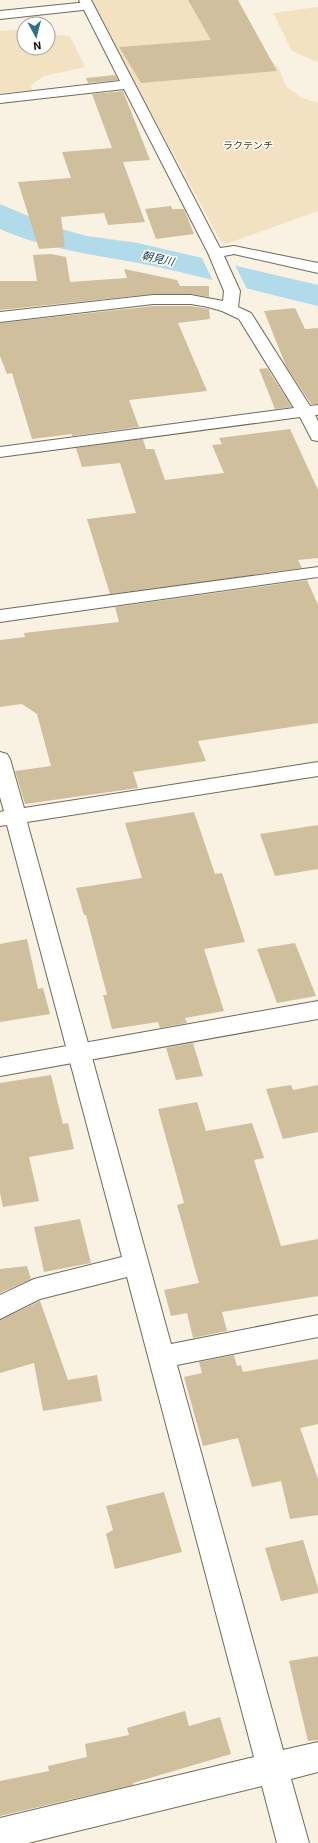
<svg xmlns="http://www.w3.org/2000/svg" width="318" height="1843" font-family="'Exo 2','Noto Sans JP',sans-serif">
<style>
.green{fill:#f3e2c1}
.water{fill:#b1dbeb}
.pier{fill:#f9f1e2}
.building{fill:#d0bf9d}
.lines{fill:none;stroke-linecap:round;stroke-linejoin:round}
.minor-casing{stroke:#716a5d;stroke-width:2}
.tertiary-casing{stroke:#716a5d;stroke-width:2}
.minor{fill:#fff;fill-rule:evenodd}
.tertiary{fill:#fff;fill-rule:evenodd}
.labels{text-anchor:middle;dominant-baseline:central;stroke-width:3;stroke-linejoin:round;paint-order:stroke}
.far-park-label{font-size:10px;fill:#483509;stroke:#fff}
.far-water-label{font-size:11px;font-style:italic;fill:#113743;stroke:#fff}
</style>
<rect width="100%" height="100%" fill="#f9f1e2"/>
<g class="green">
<polygon points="90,0 234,0 257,44 279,69 286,86 300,97 318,103 318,211 226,244 220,240"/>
<polygon points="318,7 318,62 292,51 273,13"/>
<polygon points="24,29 24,48 48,48 48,34 70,36 85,67 44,76 31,85 32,90 0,93 0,31"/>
</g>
<path class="water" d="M0 204 54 227 87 236 138 243 318 285V306C263 293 208 278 153 266 101 255 49 251 0 229Z"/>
<polygon class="pier" points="201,256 234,263 248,291 214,283"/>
<g class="building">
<polygon points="188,0 238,0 277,71 141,83 119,47 211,40"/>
<polygon points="115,75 118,80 88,83 86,78"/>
<polygon points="123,91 150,160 123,162 145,222 108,225 104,213 61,217 65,247 39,249 18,182 71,178 62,152 112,148 92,94"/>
<polygon points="171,206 172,209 184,209 194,234 156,239 145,209"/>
<polygon points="51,254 66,257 70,282 127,278 124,269 177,280 180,286 209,286 209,297 191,294 153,294 0,310 0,281 37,281 33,255"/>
<polygon points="153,306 191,306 209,309 210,319 178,323 207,391 129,400 139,427 72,436 72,434 32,439 12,373 7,374 0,356 0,323"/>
<polygon points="295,308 305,329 318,328 318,404 311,404 286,366 264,311"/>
<polygon points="267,368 292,407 275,409 259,369"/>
<polygon points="290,429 318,490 318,558 298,560 302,568 110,594 87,519 136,513 120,463 82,467 76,448 143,439 146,449 154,449 165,480 224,473 212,445 222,444 219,438"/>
<polygon points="307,580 318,605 318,723 198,741 206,761 133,772 138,788 25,804 15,771 51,766 37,714 22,704 0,707 0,640 25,637 24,633 119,622 115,607"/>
<polygon points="194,812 215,874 222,873 245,942 204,949 224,1011 185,1018 187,1023 160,1028 158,1022 112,1029 103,995 107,995 86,915 84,915 76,888 142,878 125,823"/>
<polygon points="318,825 318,869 275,876 260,834"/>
<polygon points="27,939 38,989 43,988 50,1014 0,1022 0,944"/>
<polygon points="295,943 316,996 277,1003 257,949"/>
<polygon points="193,1043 203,1076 176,1080 166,1048"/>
<polygon points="51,1075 63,1124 68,1123 74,1149 29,1157 39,1201 3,1207 0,1193 0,1083"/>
<polygon points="291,1085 293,1090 318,1085 318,1132 283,1139 266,1089"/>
<polygon points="197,1102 206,1131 252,1123 264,1158 254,1160 281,1246 318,1239 318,1296 222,1312 227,1331 193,1338 187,1313 171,1316 164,1290 199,1283 177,1205 184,1203 158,1109"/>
<polygon points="80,1219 91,1263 44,1272 34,1227"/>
<polygon points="27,1266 31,1279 0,1293 0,1269"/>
<polygon points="40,1301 68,1380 97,1375 102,1401 43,1411 34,1363 0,1373 0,1320"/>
<polygon points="234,1355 237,1366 241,1365 243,1372 318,1359 318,1424 300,1428 318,1479 318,1515 290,1519 281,1481 252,1487 238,1438 203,1446 184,1377 202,1373 199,1362"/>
<polygon points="164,1492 182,1552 115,1569 106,1534 113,1530 106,1506"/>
<polygon points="303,1540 318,1588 318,1593 281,1601 265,1548"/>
<polygon points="318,1656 318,1740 308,1741 289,1661"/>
<polygon points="185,1711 189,1726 220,1717 231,1754 133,1783 133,1785 0,1816 0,1781 49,1771 48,1766 87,1757 85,1744 129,1735 127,1728"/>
</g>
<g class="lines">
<defs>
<g id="minor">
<polygon points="79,0 91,0 220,248 234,246 318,263 318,273 234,254 224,256 240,291 238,307 251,313 310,406 318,405 318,415 315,415 318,421 318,441 312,440 300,417 0,457 0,447 294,408 239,319 222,311 208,307 191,304 153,304 0,322 0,312 153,295 191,295 223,301 224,291 208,253 124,89 0,103 0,95 120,81"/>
<polygon points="318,567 318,577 0,622 0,610"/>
<polygon points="0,752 7,754 10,759 24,808 318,762 318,776 27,822 171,1344 318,1315 318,1337 177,1365 283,1750 318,1742 318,1772 291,1779 309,1843 277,1843 262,1786 28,1843 0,1843 0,1818 254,1757 127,1277 40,1299 0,1319 0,1295 34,1279 122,1257 7,825 0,826 0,812 4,811 0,797"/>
</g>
<g id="tertiary">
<polygon points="88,2 92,3 94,6 92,9 0,19 0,11"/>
<polygon points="318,1001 318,1019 0,1076 0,1058"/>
</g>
</defs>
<use href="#minor" class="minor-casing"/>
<use href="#tertiary" class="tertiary-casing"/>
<use href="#minor" class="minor"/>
<use href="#tertiary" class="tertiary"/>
</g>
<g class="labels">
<g class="far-park-label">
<text x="248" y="145">ラクテンチ</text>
</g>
<g class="far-water-label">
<text transform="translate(158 258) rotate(13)">朝見川</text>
</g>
</g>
<g transform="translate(36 36) rotate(173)"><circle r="19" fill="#ffffff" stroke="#a1a19e"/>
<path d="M0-3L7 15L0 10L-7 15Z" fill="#317085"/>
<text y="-6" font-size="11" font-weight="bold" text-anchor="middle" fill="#15130d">N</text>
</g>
</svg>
